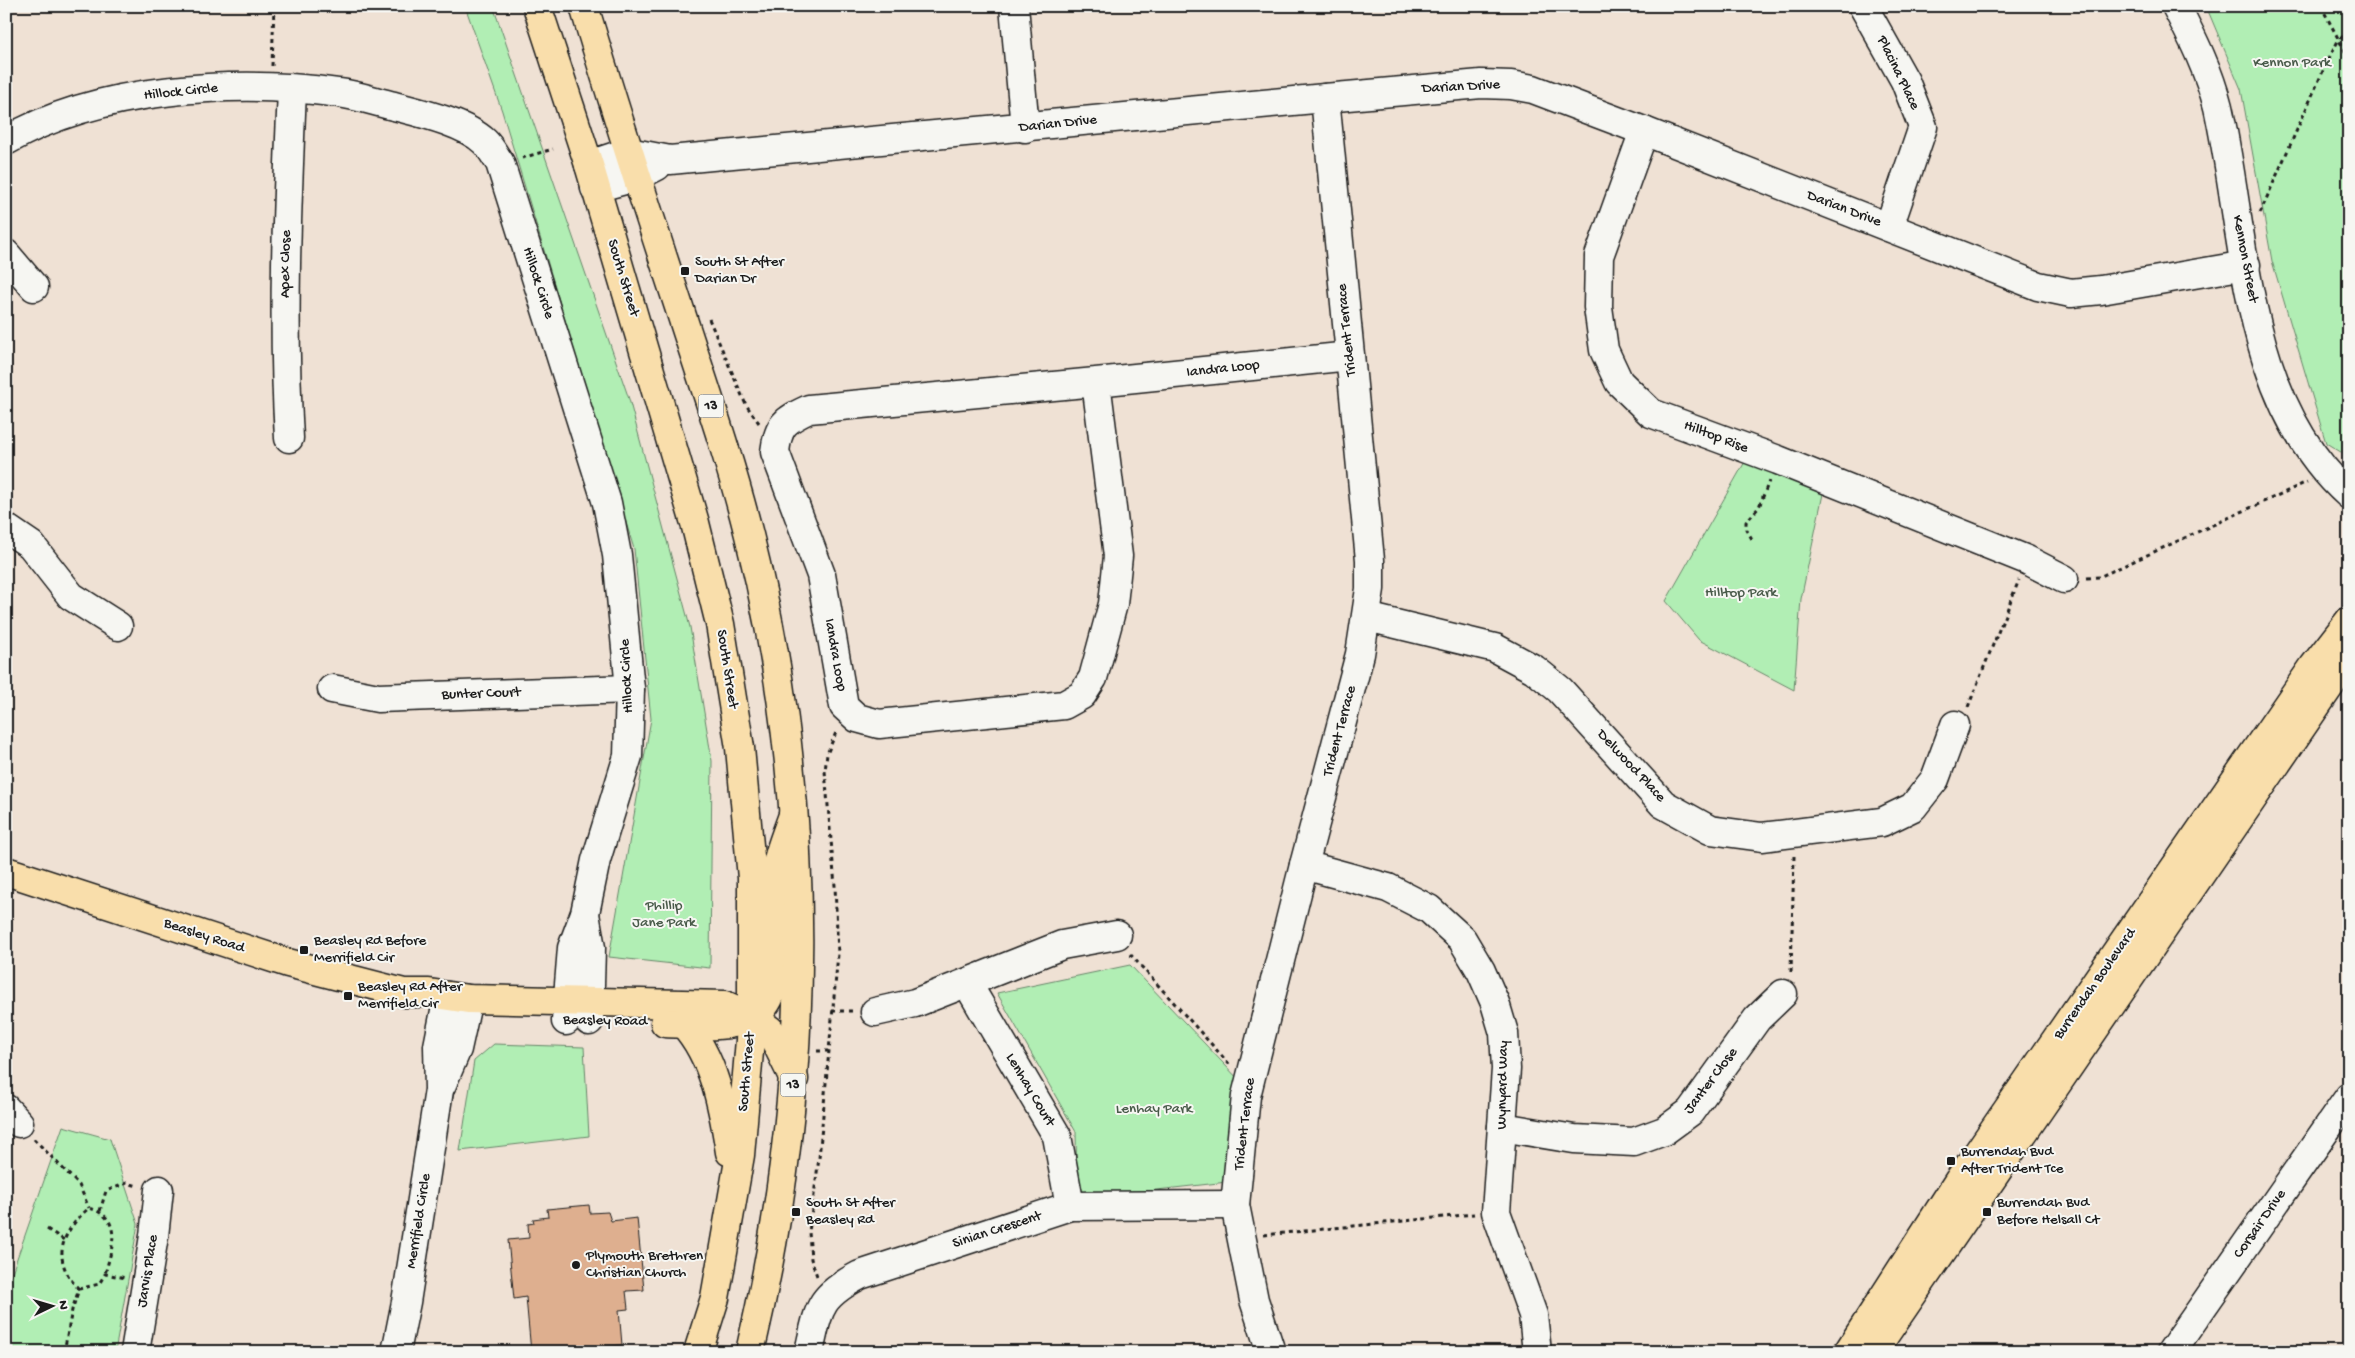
<svg xmlns="http://www.w3.org/2000/svg" width="2355" height="1358" font-family="'Gochi Hand',sans-serif">
<style>
.green{fill:#b1eeb4;stroke:#668568}
.building{fill:#deaf8f;stroke:#1c1c1c}
.lines{fill:none;stroke-linecap:round;stroke-linejoin:round}
.minor-casing{stroke:#1c1c1c;stroke-width:31}
.major-casing{stroke:#1c1c1c;stroke-width:31}
.highway-casing{stroke:#1c1c1c;stroke-width:31}
.path{stroke:#1c1c1c;stroke-width:3;stroke-dasharray:4 4;stroke-linecap:butt}
.minor{stroke:#f6f6f2;stroke-width:28}
.major{stroke:#f9deab;stroke-width:28}
.highway{stroke:#f9deab;stroke-width:28}
.poi-dot{fill:#1c1c1c;stroke:#f6f6f2;stroke-width:2}
.labels{text-anchor:middle;dominant-baseline:central;stroke-width:4;stroke-linejoin:round;paint-order:stroke}
.shield{fill:#f6f6f2;stroke:#5d5d5c;stroke-width:1}
.shield-label{font-size:14px;font-weight:bold;fill:#1c1c1c}
.park-label{font-size:15px;fill:#495b4a;stroke:#f6f6f2}
.street-label{font-size:15px;fill:#1c1c1c;stroke:#f6f6f2}
.poi-label{font-size:15px;fill:#1c1c1c;stroke:#f6f6f2;text-anchor:start}
</style>
<rect width="100%" height="100%" fill="#efe1d4"/>
<filter id="ink" filterUnits="userSpaceOnUse"><feTurbulence type="fractalNoise" baseFrequency=".02" numOctaves="2"/><feDisplacementMap in="SourceGraphic" scale="10" xChannelSelector="R" yChannelSelector="G"/><feConvolveMatrix kernelMatrix="1 2 1 2 8 2 1 2 1" color-interpolation-filters="sRGB"/></filter>
<g filter="url(#ink)">
<g class="green">
<polygon points="465,6 493,6 629,399 690,627 712,761 710,968 609,957 651,719 634,549 502,111"/>
<polygon points="2206,6 2349,6 2349,457 2326,443 2272,261 2241,89"/>
<polygon points="1746,460 1824,489 1801,599 1794,690 1699,640 1666,601"/>
<polygon points="1130,965 1242,1083 1236,1181 1077,1199 1076,1132 997,993"/>
<polygon points="494,1044 584,1047 589,1136 460,1151 474,1061"/>
<polygon points="63,1126 110,1139 138,1224 115,1352 6,1352 6,1290"/>
</g>
<polygon class="building" points="589,1205 590,1213 608,1212 611,1221 637,1218 644,1290 626,1291 628,1309 619,1310 622,1345 531,1352 526,1297 514,1299 508,1240 529,1238 528,1224 534,1223 533,1219 548,1217 547,1209"/>
<g class="lines">
<defs>
<g id="minor">
<polyline points="1014,6 1025,128"/>
<polyline points="1863,6 1905,81 1923,127 1889,227"/>
<path d="M2176 6C2193 39 2209 71 2218 107 2247 237 2242 399 2349 495"/>
<polyline points="1644,131 1599,256 1598,307 1604,350 1619,382 1651,413 1778,460 2027,560 2064,579"/>
<path d="M6 141C97 87 236 79 339 93 357 95 376 102 394 106 421 113 465 123 485 142 491 148 495 156 500 163L607 503 617 555 630 689 628 756 596 860 585 913 572 948 566 1021"/>
<polyline points="589,165 628,152 670,160 1325,98 1481,84 1511,85 1533,89 1644,131 2038,286 2071,293 2101,290 2246,265"/>
<polyline points="595,188 636,177 657,166"/>
<polyline points="6,254 34,287"/>
<path d="M1096 382 809 409C785 420 778 425 775 452L821 575 844 706 857 718 879 724 1064 705 1082 695 1093 678 1113 604 1118 556 1096 382 1350 356"/>
<path d="M289 438C282 322 287 206 292 90"/>
<polyline points="6,528 31,545 71,596 118,626"/>
<polyline points="1367,617 1495,648 1534,669 1560,690 1663,804 1710,830 1762,837 1882,822 1913,807 1935,779 1955,725"/>
<polyline points="332,689 378,698 630,689"/>
<polyline points="1304,865 1388,888 1429,909 1462,939 1481,971 1495,1003 1504,1033 1506,1069 1496,1212 1533,1315 1537,1352"/>
<polyline points="585,914 591,948 589,1021"/>
<polyline points="967,983 1057,1136 1070,1206"/>
<polyline points="875,1012 915,1003 1062,945 1117,935"/>
<polyline points="442,1084 457,1049 468,999"/>
<polyline points="6,1109 19,1123"/>
<polyline points="1502,1127 1574,1139 1634,1142 1664,1131 1690,1112 1757,1019 1783,994"/>
<polyline points="135,1352 154,1236 159,1190"/>
<polyline points="396,1352 406,1302 439,1090 438,1046 448,996"/>
<path d="M809 1352C819 1308 818 1297 860 1275L1070 1206 1235 1205"/>
<polyline points="1271,1352 1254,1300 1235,1205 1246,1096 1304,865 1360,654 1370,589 1370,560 1325,98"/>
<polyline points="2171,1352 2349,1097"/>
</g>
<g id="major">
<polyline points="6,871 288,963 404,993 429,993 468,999 725,1005 752,1017 770,1030 794,1079"/>
<path d="M665 1023C692 1024 726 1030 751 1017 792 996 772 915 775 877 777 856 786 835 793 815"/>
<polyline points="1848,1352 1959,1180 2314,666 2349,621"/>
<polyline points="1873,1352 2349,658"/>
</g>
<g id="highway">
<polyline points="537,6 589,165 695,523 720,624 740,748 752,878 752,1017 740,1155 715,1298 698,1352"/>
<path d="M584 6C614 108 647 209 680 310 704 385 730 459 749 535 816 803 813 1084 750 1352"/>
<path d="M683 1023C714 1057 723 1107 730 1152"/>
</g>
</defs>
<use href="#minor" class="minor-casing"/>
<use href="#major" class="major-casing"/>
<use href="#highway" class="highway-casing"/>
<g class="path">
<polyline points="2321,6 2349,59"/>
<polyline points="272,66 274,6"/>
<polyline points="522,158 553,149"/>
<polyline points="2260,213 2327,62 2338,41 2349,31"/>
<polyline points="709,319 746,405 759,423"/>
<polyline points="1752,539 1746,529 1746,522 1759,507 1769,481"/>
<polyline points="2087,578 2099,577 2307,482"/>
<polyline points="1968,707 2019,580"/>
<polyline points="1130,954 1231,1066"/>
<polyline points="1791,972 1794,856"/>
<polyline points="832,1011 854,1011"/>
<polyline points="817,1051 828,1051"/>
<polyline points="34,1139 79,1185 89,1208"/>
<polyline points="100,1211 106,1191 127,1183 138,1186"/>
<polyline points="47,1229 64,1240"/>
<polyline points="1264,1235 1474,1214"/>
<polyline points="817,1276 811,1259 809,1232 819,1158 838,954 835,886 825,771 827,754 837,730"/>
<path d="M79 1289C50 1260 61 1232 89 1208 124 1218 112 1248 105 1274"/>
<polyline points="64,1352 72,1310 79,1289 99,1284 105,1274 126,1278"/>
</g>
<use href="#minor" class="minor"/>
<use href="#major" class="major"/>
<use href="#highway" class="highway"/>
</g>
</g>
<g class="poi-dot">
<rect x="680" y="266" width="10" height="10" rx="2.5"/>
<rect x="299" y="945" width="10" height="10" rx="2.5"/>
<rect x="343" y="991" width="10" height="10" rx="2.5"/>
<rect x="1946" y="1156" width="10" height="10" rx="2.5"/>
<rect x="791" y="1207" width="10" height="10" rx="2.5"/>
<rect x="1982" y="1207" width="10" height="10" rx="2.5"/>
<circle cx="576" cy="1265" r="5"/>
</g>
<g class="labels">
<g class="shield">
<rect x="698.5" y="394.5" width="25" height="23" rx="4"/>
<rect x="780.5" y="1073.5" width="25" height="23" rx="4"/>
</g>
<g class="shield-label">
<text x="711" y="406">13</text>
<text x="793" y="1085">13</text>
</g>
<g class="park-label">
<text x="2292" y="63">Kennon Park</text>
<text x="1741" y="593">Hilltop Park</text>
<text x="664" y="906">Phillip<tspan x="664" dy="17">Jane Park</tspan></text>
<text x="1154" y="1109">Lenhay Park</text>
</g>
<g class="street-label">
<text transform="translate(1898 73) rotate(64)">Placina Place</text>
<text transform="translate(1461 87) rotate(-3)">Darian Drive</text>
<text transform="translate(181 92) rotate(-6)">Hillock Circle</text>
<text transform="translate(1058 124) rotate(-6)">Darian Drive</text>
<text transform="translate(1844 209) rotate(21)">Darian Drive</text>
<text transform="translate(2245 259) rotate(79)">Kennon Street</text>
<text transform="translate(286 264) rotate(-89)">Apex Close</text>
<text transform="translate(623 278) rotate(73)">South Street</text>
<text transform="translate(538 283) rotate(72)">Hillock Circle</text>
<text transform="translate(1347 330) rotate(-96)">Trident Terrace</text>
<text transform="translate(1223 369) rotate(-6)">Iandra Loop</text>
<text transform="translate(1716 437) rotate(21)">Hilltop Rise</text>
<text transform="translate(835 655) rotate(80)">Iandra Loop</text>
<text transform="translate(727 669) rotate(81)">South Street</text>
<text transform="translate(627 676) rotate(-93)">Hillock Circle</text>
<text transform="translate(481 694) rotate(-2)">Bunter Court</text>
<text transform="translate(1340 731) rotate(-75)">Trident Terrace</text>
<text transform="translate(1631 766) rotate(47)">Delwood Place</text>
<text transform="translate(204 936) rotate(18)">Beasley Road</text>
<text transform="translate(2095 984) rotate(-55)">Burrendah Boulevard</text>
<text transform="translate(605 1021) rotate(1)">Beasley Road</text>
<text transform="translate(747 1072) rotate(-85)">South Street</text>
<text transform="translate(1711 1081) rotate(-53)">Janter Close</text>
<text transform="translate(1503 1085) rotate(-89)">Wynyard Way</text>
<text transform="translate(1030 1090) rotate(59)">Lenhay Court</text>
<text transform="translate(1245 1124) rotate(-83)">Trident Terrace</text>
<text transform="translate(419 1221) rotate(-81)">Merrifield Circle</text>
<text transform="translate(2260 1224) rotate(-55)">Corsair Drive</text>
<text transform="translate(997 1230) rotate(-18)">Sinian Crescent</text>
<text transform="translate(148 1271) rotate(-81)">Jarvis Place</text>
</g>
<g class="poi-label">
<text x="695" y="262">South St After<tspan x="695" dy="17">Darian Dr</tspan></text>
<text x="314" y="941">Beasley Rd Before<tspan x="314" dy="17">Merrifield Cir</tspan></text>
<text x="358" y="987">Beasley Rd After<tspan x="358" dy="17">Merrifield Cir</tspan></text>
<text x="1961" y="1152">Burrendah Bvd<tspan x="1961" dy="17">After Trident Tce</tspan></text>
<text x="806" y="1203">South St After<tspan x="806" dy="17">Beasley Rd</tspan></text>
<text x="1997" y="1203">Burrendah Bvd<tspan x="1997" dy="17">Before Helsall Ct</tspan></text>
<text x="586" y="1256">Plymouth Brethren<tspan x="586" dy="17">Christian Church</tspan></text>
</g>
</g>
<rect width="2355" height="1358" fill="none" stroke="#f6f6f2" stroke-width="25"/>
<rect x="12" y="12" width="2330" height="1333" fill="none" stroke="#1c1c1c" stroke-width="2" filter="url(#ink)"/>
<g transform="translate(52 1306) rotate(85)" stroke="#f6f6f2" stroke-width="4" paint-order="stroke">
<path d="M0-4L9 19L0 12L-9 19Z" fill="#1c1c1c"/>
<text y="-8" font-size="14" font-weight="bold" text-anchor="middle" fill="#1c1c1c">N</text>
</g>
</svg>
